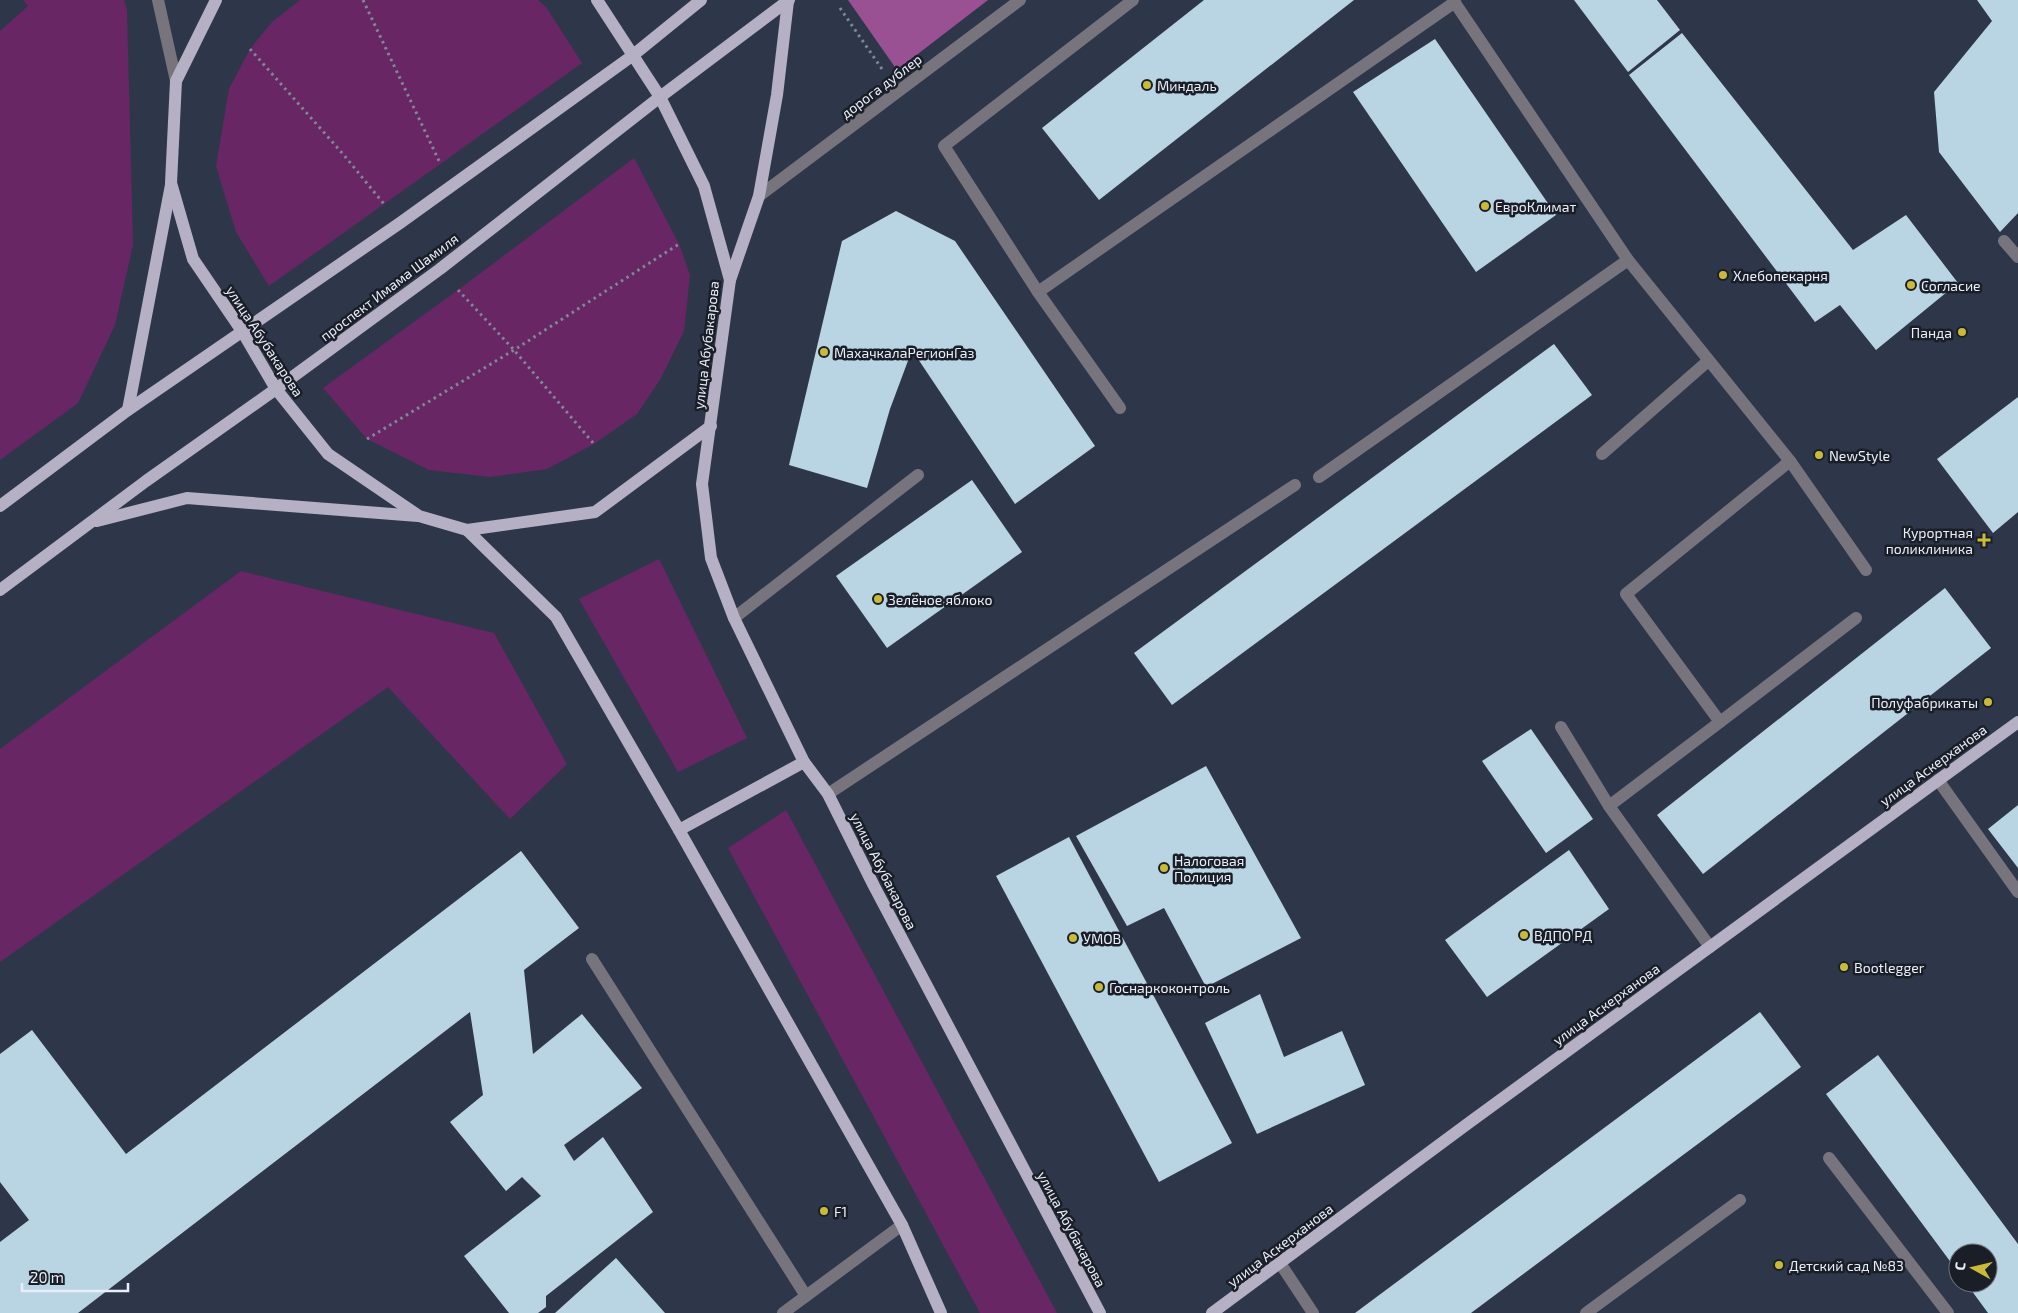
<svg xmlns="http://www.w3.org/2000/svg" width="2018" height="1313" font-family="'Exo 2',sans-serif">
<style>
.green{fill:#682664}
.forest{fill:#995193}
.building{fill:#b9d4e3}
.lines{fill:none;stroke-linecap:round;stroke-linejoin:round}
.path{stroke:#808798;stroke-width:3;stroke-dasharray:2.5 4;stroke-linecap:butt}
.minor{stroke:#77747e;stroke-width:12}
.major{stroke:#b5b0c4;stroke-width:12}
.poi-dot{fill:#caba3a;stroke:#1a1e27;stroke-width:2}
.labels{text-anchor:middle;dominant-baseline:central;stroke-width:5;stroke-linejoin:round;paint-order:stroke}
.poi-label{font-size:14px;fill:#e9eefb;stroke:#1a1e27;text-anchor:start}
.street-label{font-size:14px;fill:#e9eefb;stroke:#1a1e27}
</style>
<rect width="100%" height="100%" fill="#2e374a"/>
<g class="green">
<polygon points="23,0 124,0 127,10 133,245 115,325 78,403 0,460 0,31 28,6"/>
<polygon points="300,0 538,0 546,7 582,63 269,286 236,232 216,166 229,89 250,49 272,22"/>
<polygon points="634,158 679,244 690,275 684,331 661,378 637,414 594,444 547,469 490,477 429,470 367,439 323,388 458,290"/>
<polygon points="659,559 747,738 678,772 579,599"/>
<polygon points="241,571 494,633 567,764 510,819 388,687 0,962 0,749"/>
<polygon points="786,810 1057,1313 980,1313 728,848"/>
</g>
<polygon class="forest" points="848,0 988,0 897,70"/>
<g class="building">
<polygon points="1204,0 1354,0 1099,200 1042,128"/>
<polygon points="1574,0 1657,0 1680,30 1628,72"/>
<polygon points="1977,0 2018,0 2018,213 2000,232 1939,152 1934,92 1992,21"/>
<polygon points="1682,33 1853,250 1906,215 1958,283 1876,350 1840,305 1815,322 1629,75"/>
<polygon points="1435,39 1556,215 1476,272 1353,92"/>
<polygon points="896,211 955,241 1095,446 1015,504 912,350 890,409 867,488 789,465 842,241"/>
<polygon points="1554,344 1592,395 1172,705 1134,653"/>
<polygon points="2018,397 2018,512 1993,533 1937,459"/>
<polygon points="972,480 1022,552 887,648 836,576"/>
<polygon points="1945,588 1991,648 1703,874 1657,815"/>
<polygon points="1531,729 1593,819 1546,853 1482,761"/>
<polygon points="1206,766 1301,938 1206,987 1164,908 1127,926 1076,836"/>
<polygon points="2018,805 2018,868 1988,829"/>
<polygon points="1069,837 1232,1143 1159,1182 996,876"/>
<polygon points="1569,850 1609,909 1487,997 1445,940"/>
<polygon points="521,851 579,928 524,970 533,1054 582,1014 642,1088 564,1145 574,1161 603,1137 653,1212 546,1296 546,1307 538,1313 509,1313 464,1256 541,1196 522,1177 506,1191 450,1122 483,1095 470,1012 78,1313 0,1313 0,1242 29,1220 0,1182 0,1054 32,1030 126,1154"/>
<polygon points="1260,994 1284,1057 1342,1031 1365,1085 1257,1134 1205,1023"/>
<polygon points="1760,1012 1801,1067 1471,1313 1355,1313"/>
<polygon points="1878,1055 2018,1244 2018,1313 1988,1313 1966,1283 1988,1283 1988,1253 1958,1253 1958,1272 1826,1094"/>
<polygon points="616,1258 665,1313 555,1313"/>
</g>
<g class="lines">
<g class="path">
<polyline points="363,0 440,163"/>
<polyline points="840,8 884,72"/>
<polyline points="250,49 343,154 384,204"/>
<polyline points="458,290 514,350 594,444"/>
<polyline points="367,439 514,350 679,244"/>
</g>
<g class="minor">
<polyline points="158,0 176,81"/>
<polyline points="1453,0 1628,260 1790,461 1626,594 1720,722 1609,806"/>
<polyline points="759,196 1020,0"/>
<polyline points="2004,241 2018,257"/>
<polyline points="1038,292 944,146 1133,0"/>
<polyline points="1120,408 1038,292 1455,2"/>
<polyline points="1602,454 1708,361"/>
<polyline points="1790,461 1866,570"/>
<polyline points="1319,477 1628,260"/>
<polyline points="734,618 918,475"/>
<polyline points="1720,722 1856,618"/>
<polyline points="1561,727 1609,806 1710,947"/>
<polyline points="1938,780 2018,892"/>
<polyline points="828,794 1295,485"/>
<polyline points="592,959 806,1296"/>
<polyline points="1829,1158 1948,1313"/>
<polyline points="1280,1263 1313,1313"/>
<polyline points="783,1313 902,1225"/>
<polyline points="1586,1313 1740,1200"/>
</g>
<g class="major">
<polyline points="216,0 176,81 171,183 193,259 242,331 276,389 328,454 419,516 467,530 595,512 711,426"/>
<polyline points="597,0 660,97 704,186 730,280 702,484 711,558 734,618 804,762 828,794 874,886 1100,1313"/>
<polyline points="730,280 759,196 777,95 788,1"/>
<polyline points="128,410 171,185"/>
<polyline points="0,506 128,410 400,223 632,56 701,0"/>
<polyline points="97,521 187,498 418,516"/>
<polyline points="467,530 556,617 679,830 902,1225 941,1313"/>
<polyline points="0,590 146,481 276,389 440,269 660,97 789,0"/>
<polyline points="679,830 804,762"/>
<polyline points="1212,1313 1470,1122 2018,722"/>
</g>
</g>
<g class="poi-dot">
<circle cx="1147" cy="85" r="5"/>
<circle cx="1485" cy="206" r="5"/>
<circle cx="1723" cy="275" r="5"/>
<circle cx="1911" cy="285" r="5"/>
<circle cx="1962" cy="332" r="5"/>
<circle cx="824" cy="352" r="5"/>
<circle cx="1819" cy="455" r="5"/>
<path d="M1981.5 532.5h5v5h5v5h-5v5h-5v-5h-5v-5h5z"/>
<circle cx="878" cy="599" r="5"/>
<circle cx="1988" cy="702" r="5"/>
<circle cx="1164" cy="868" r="5"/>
<circle cx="1524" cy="935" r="5"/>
<circle cx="1073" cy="938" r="5"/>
<circle cx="1844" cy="967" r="5"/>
<circle cx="1099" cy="987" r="5"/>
<circle cx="824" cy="1211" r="5"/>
<circle cx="1779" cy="1265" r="5"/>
</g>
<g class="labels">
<g class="poi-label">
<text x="1157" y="85">Миндаль</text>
<text x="1495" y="206">ЕвроКлимат</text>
<text x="1733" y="275">Хлебопекарня</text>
<text x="1921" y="285">Согласие</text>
<text x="1952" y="332" text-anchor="end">Панда</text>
<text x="834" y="352">МахачкалаРегионГаз</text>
<text x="1829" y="455">NewStyle</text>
<text x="1973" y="532" text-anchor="end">Курортная<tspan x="1973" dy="16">поликлиника</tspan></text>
<text x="888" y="599">Зелёное яблоко</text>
<text x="1978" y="702" text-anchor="end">Полуфабрикаты</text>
<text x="1174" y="860">Налоговая<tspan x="1174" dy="16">Полиция</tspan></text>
<text x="1534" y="935">ВДПО РД</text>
<text x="1083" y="938">УМОВ</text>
<text x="1854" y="967">Bootlegger</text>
<text x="1109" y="987">Госнаркоконтроль</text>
<text x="834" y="1211">F1</text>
<text x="1789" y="1265">Детский сад №83</text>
</g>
<g class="street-label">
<text transform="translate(881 86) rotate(-37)">дорога дублер</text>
<text transform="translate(389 287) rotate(-37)">проспект Имама Шамиля</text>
<text transform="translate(265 341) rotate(57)">улица Абубакарова</text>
<text transform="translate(706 345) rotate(-83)">улица Абубакарова</text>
<text transform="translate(1933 765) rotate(-36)">улица Аскерханова</text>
<text transform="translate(884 871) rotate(63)">улица Абубакарова</text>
<text transform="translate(1606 1004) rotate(-36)">улица Аскерханова</text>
<text transform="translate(1072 1229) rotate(62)">улица Абубакарова</text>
<text transform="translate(1280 1245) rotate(-37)">улица Аскерханова</text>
</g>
</g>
<g transform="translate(1973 1268) rotate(278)"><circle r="24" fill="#1a1e27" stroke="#6d717c"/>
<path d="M0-4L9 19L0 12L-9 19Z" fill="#caba3a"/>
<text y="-8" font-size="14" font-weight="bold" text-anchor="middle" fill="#e9eefb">С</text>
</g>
<path d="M22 1283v8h106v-8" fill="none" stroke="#e9eefb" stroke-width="2.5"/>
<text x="30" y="1283" font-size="15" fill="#e9eefb" stroke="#1a1e27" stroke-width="4" paint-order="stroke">20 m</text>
</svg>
